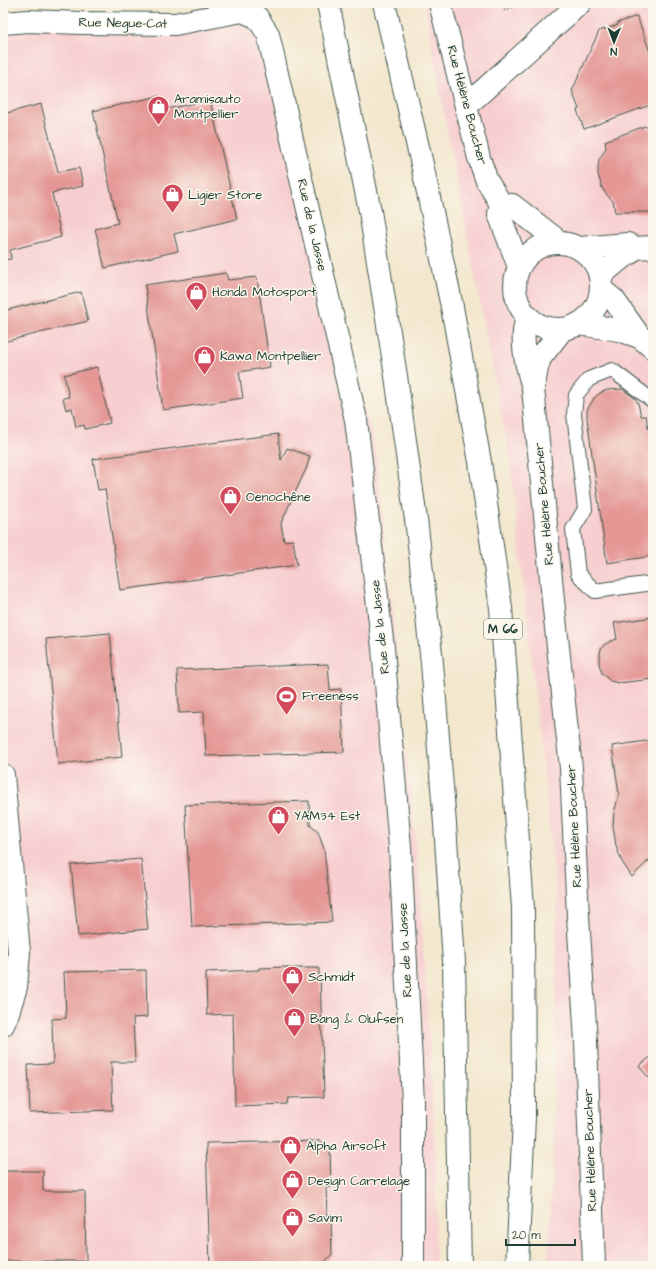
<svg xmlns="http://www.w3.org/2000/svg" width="656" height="1269" font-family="'Architects Daughter',sans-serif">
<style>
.built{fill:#f7cfd1}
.building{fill:#e49794}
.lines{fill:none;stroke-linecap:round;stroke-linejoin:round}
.service-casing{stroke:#3f564b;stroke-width:16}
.minor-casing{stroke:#3f564b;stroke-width:24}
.tertiary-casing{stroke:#3f564b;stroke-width:24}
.trunk-casing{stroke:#3f564b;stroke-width:24}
.path{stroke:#3f564b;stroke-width:2.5;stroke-dasharray:1 3;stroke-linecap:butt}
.service{stroke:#fff;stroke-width:14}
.minor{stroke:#fff;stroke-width:22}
.tertiary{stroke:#fff;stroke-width:22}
.trunk{stroke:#fff;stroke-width:22}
.labels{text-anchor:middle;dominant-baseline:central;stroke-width:3;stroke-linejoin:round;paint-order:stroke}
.shield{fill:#fbf7ec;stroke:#61756b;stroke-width:1}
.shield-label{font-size:12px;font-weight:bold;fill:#1f3d34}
.street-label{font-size:13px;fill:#1f3d34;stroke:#fbf7ec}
.poi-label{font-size:13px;fill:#1f3d34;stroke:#fbf7ec;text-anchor:start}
</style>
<rect width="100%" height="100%" fill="#fbf7ec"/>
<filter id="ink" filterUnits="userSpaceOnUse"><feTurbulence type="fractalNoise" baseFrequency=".025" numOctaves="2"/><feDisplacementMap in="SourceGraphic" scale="8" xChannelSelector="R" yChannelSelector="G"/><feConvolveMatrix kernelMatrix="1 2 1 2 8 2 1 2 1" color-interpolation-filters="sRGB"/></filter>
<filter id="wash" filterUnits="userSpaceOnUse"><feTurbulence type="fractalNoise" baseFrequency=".012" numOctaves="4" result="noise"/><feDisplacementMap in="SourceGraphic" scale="16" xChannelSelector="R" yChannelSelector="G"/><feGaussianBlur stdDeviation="0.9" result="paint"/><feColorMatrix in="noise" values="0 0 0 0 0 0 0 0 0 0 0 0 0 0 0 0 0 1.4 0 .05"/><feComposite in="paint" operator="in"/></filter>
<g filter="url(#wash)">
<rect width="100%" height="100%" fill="#f3e7cd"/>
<g class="built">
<polygon points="424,3 653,3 653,1266 548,1266 553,1150 557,899 510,460 445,119"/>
<polygon points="242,11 268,34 377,457 420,888 436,1159 435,1266 3,1266 3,23"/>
</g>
<g id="blocks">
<g class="building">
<polygon points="637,16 653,60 653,104 584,129 577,110 579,109 572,91 599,31 618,25 617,23"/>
<polygon points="159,96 162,110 210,100 237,219 174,234 178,251 105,268 95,229 118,223 93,111"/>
<polygon points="41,104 58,172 79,168 83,186 52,193 61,237 10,250 11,259 3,260 3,114"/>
<polygon points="645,126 653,131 653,212 615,212 613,201 606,194 602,188 598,174 598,167 599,160 606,148 605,141"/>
<polygon points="226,273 228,280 257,277 270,367 239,372 243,398 163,410 145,285"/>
<polygon points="81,292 88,321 3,342 3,311"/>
<polygon points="97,367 110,423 85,429 84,425 76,427 72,408 66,410 63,398 69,397 64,375"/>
<polygon points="622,389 635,398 638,403 641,416 646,416 648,429 653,429 653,556 607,563 587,418 587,410 594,398 600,393 607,390"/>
<polygon points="278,434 281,460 287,448 310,456 306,469 281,523 284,541 293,540 297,565 120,590 105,489 98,490 93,459"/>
<polygon points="653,617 653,679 619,683 610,681 602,673 599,664 599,659 601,649 604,645 609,642 617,639 614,623"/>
<polygon points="110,633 122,757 58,764 46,639"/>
<polygon points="328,664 330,690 341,689 344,752 206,756 204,712 179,713 177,670"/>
<polygon points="653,740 653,858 650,859 632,877 622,862 616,846 613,826 614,813 619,794 612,746"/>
<polygon points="309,801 310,825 318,832 324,849 332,922 192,927 185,805"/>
<polygon points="141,859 148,929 78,936 71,865"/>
<polygon points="287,967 287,968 319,968 319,975 320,975 324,1097 288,1098 287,1104 235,1106 233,1014 207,1015 206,972 259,970 259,968"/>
<polygon points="146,970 147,1017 133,1018 135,1062 111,1062 113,1110 30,1113 28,1065 53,1064 52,1019 66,1018 64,972"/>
<polygon points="653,1055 653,1075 649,1078 639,1066"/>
<polygon points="319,1141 330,1147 331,1187 326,1187 327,1218 331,1218 332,1254 322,1265 210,1266 206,1143"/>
<polygon points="3,1171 43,1171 43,1191 85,1191 86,1261 3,1261"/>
</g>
</g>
</g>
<g filter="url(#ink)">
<use href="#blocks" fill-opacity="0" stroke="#3f564b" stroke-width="1"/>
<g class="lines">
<defs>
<polyline id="service" points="653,401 612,370 589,379 576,395 574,414 585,509 573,529 578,574 595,591 653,583"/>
<g id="minor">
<polyline points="466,106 580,3"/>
<polyline points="580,248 628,244 634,248 653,247"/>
<polyline points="600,276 619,260 629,254 634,248"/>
<polyline points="602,290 614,300 640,337 653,348"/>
<path d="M527 317C526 322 524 327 524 332 522 351 528 370 533 388L553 600 571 768 578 916 586 1041 594 1266"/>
<polyline points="579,324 619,330 640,337"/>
<polyline points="534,385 537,368 540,358 562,330"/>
</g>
<g id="tertiary">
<polyline points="440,3 479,158 487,181 501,204 499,214 519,267"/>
<polyline points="3,23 28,21 80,23 175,24 242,11 257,17 268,34 356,420 383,648 400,847 413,1102 413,1266"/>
<polyline points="501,204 512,205 561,243"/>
<circle cx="558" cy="286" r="43"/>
<polyline points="3,775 19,952 16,987 7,1016 3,1025"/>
</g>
<g id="trunk">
<polyline points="328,3 370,211 396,376 417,527 432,663 445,824 454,962 460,1266"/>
<polyline points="384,3 422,164 452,307 480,462 501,608 523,908 524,1118 517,1266"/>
</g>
</defs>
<use href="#service" class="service-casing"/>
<use href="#minor" class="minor-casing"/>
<use href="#tertiary" class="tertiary-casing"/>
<use href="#trunk" class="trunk-casing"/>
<polyline class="path" points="504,10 524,3"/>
<use href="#service" class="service"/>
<use href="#minor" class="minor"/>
<use href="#tertiary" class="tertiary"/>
<use href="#trunk" class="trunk"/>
</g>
</g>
<defs>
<symbol id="shop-pin" viewBox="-11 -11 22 30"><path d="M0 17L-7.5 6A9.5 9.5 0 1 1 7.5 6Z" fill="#d1495b" stroke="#fbf7ec"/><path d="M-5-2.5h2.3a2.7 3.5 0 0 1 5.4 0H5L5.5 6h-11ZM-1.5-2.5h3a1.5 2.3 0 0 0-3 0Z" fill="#fff"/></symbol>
<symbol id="stadium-pin" viewBox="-11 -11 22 30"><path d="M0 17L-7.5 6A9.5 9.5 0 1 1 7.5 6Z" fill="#d1495b" stroke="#fbf7ec"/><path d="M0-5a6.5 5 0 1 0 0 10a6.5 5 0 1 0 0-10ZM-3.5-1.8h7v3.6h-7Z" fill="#fff"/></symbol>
</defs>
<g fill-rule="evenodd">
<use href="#shop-pin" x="146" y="94" width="25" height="34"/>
<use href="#shop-pin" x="160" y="182" width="25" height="34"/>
<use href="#shop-pin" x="184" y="280" width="25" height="34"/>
<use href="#shop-pin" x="192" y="344" width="25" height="34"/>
<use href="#shop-pin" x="218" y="484" width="25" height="34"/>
<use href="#stadium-pin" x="274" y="684" width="25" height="34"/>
<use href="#shop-pin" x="266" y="804" width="25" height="34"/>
<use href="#shop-pin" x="280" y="964" width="25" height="34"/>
<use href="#shop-pin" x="282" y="1006" width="25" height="34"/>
<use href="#shop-pin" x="278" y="1134" width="25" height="34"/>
<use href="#shop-pin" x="280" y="1168" width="25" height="34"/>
<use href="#shop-pin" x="280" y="1206" width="25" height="34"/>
</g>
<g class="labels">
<rect class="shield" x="484" y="619" width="38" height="20" rx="3"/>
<g class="shield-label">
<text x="503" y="629">M 66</text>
</g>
<g class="street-label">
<text transform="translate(123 23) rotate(1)">Rue Negue-Cat</text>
<text transform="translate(467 105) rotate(75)">Rue Hélène Boucher</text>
<text transform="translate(312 225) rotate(77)">Rue de la Jasse</text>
<text transform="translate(544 504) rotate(-95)">Rue Hélène Boucher</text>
<text transform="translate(380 627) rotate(-96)">Rue de la Jasse</text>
<text transform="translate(574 826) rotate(-93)">Rue Hélène Boucher</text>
<text transform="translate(405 950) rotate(-93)">Rue de la Jasse</text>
<text transform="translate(590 1150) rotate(-92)">Rue Hélène Boucher</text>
</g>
<g class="poi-label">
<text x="174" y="99">Aramisauto<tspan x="174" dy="15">Montpellier</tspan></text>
<text x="188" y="195">Ligier Store</text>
<text x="212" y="292">Honda Motosport</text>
<text x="220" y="356">Kawa Montpellier</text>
<text x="246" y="497">Oenochêne</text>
<text x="302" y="696">Freeness</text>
<text x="294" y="816">YAM34 Est</text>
<text x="308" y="977">Schmidt</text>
<text x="310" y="1019">Bang &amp; Olufsen</text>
<text x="306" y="1146">Alpha Airsoft</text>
<text x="308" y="1181">Design Carrelage</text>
<text x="308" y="1218">Savim</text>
</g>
</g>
<rect width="656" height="1269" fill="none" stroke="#fbf7ec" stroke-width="16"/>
<g transform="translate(614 42) rotate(181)" stroke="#fbf7ec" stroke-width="3" paint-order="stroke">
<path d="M0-3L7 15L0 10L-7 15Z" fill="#1f3d34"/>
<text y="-6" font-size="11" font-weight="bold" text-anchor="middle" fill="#1f3d34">N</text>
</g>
<path d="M506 1239v6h69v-6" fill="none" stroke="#1f3d34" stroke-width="2"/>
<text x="512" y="1239" font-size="12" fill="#1f3d34" stroke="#fbf7ec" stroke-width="3" paint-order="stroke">20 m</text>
</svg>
